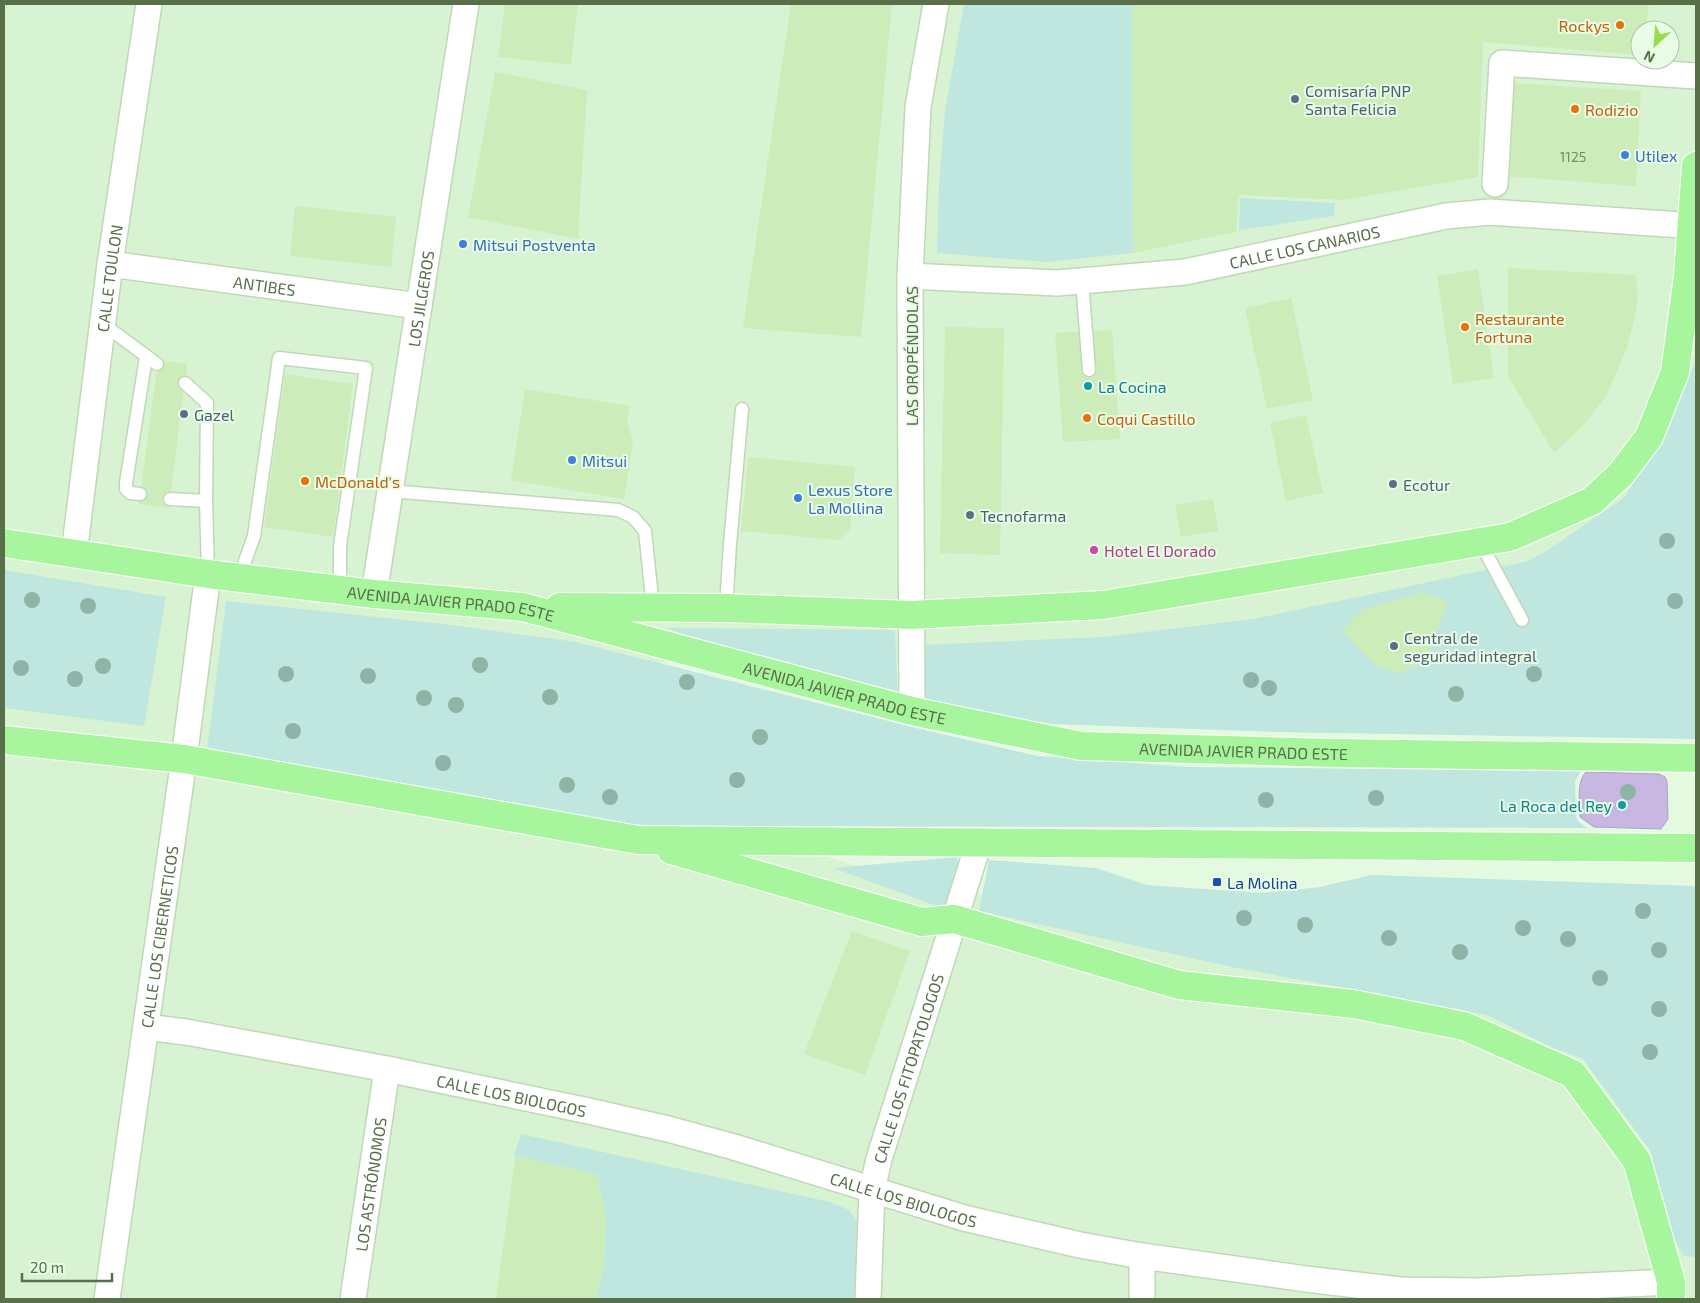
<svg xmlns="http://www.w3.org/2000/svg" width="1700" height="1303" font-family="'Exo 2',sans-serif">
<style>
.residential{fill:#d8f3d2;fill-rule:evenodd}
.green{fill:#c0e6e0}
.water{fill:#c8b7e1;stroke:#b39ed2}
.building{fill:#ccedba}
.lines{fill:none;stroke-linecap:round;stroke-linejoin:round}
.lane-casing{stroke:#c1d8b8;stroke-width:15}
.street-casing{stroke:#c1d8b8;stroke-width:28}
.primary-casing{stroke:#fff;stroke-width:30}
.lane{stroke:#fff;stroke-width:12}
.street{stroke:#fff;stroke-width:25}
.primary{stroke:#a7f59c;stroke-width:28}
.tree{fill:#8db4a6}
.food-dot{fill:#e8710a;stroke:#e9fde6;stroke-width:2}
.service-dot{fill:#5c6f8a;stroke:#e9fde6;stroke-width:2}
.shop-dot{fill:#3f7fe0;stroke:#e9fde6;stroke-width:2}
.culture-dot{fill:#0f9aa8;stroke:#e9fde6;stroke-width:2}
.hotel-dot{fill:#d1479c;stroke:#e9fde6;stroke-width:2}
.transit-dot{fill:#1a4fb4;stroke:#e9fde6;stroke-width:2}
.labels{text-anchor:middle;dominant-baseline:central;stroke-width:4;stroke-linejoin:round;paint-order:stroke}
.number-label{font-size:14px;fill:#758e66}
.food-label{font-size:16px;fill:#c56008;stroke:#e9fde6;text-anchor:start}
.service-label{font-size:16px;fill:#4e5e75;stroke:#e9fde6;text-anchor:start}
.shop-label{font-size:16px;fill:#366cbe;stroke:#e9fde6;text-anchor:start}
.street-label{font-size:16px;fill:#586f4a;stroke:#e9fde6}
.culture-label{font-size:16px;fill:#0d838f;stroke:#e9fde6;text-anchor:start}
.hotel-label{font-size:16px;fill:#b23c85;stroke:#e9fde6;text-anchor:start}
.transit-label{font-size:16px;fill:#164399;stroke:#e9fde6;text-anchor:start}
</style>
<rect width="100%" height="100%" fill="#e4fae0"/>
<path class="residential" d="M4 4H1696V389L1638 501 1563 557 1475 580 969 671 760 640 617 674 658 803 898 879 1022 902 1478 1004 1592 1054 1696 1205V1299H4ZM1640 30H1670V60H1640Z"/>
<g class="green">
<polygon points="964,4 1132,4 1133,253 1046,262 937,253 939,187 945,111"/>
<polygon points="1240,198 1335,203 1334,216 1239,230"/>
<polygon points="1694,365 1696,367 1696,739 1276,732 1051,724 924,703 923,645 1103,637 1253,619 1528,561 1548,550 1625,497 1659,441"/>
<polygon points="4,570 166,597 144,726 4,708"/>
<polygon points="226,601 452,625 576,642 924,730 1038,756 1192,767 1581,771 1575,781 1576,817 1579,822 1587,828 680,826 628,824 207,750"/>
<polygon points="664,628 895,630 898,697"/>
<polygon points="958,857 953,912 833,868"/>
<polygon points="989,860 1096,868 1147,885 1262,893 1320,887 1371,875 1696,886 1696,1257 1684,1256 1675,1240 1650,1150 1583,1059 1549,1046 1487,1015 1232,967 979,911"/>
<polygon points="521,1134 830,1202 849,1210 860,1227 858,1299 596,1299 604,1262 606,1220 597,1174 514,1156"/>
</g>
<path class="water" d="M1586 772 1659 774 1665 777 1667 781 1668 819 1661 829 1594 827 1580 817C1580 802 1576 783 1586 772Z"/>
<g class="building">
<polygon points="505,4 578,4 571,65 498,57"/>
<polygon points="791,4 892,4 861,337 743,328"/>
<polygon points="1132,4 1649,4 1646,30 1640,30 1640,55 1483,42 1478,177 1344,200 1239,195 1236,232 1133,253"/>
<polygon points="495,72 587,90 578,239 468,217"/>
<polygon points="1511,83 1641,91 1636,186 1506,176"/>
<polygon points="295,206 396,217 391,267 290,256"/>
<polygon points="1508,268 1636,275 1638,301 1633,324 1627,347 1607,395 1582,427 1554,453 1508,376"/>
<polygon points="1478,269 1494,378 1453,384 1437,276"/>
<polygon points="1291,298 1313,400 1267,409 1245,308"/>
<polygon points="945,327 1004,328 1000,555 940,553"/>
<polygon points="1112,330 1120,439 1063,442 1055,333"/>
<polygon points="158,360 187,364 169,508 139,504"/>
<polygon points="285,374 353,384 333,537 264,527"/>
<polygon points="525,389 630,406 627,419 633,441 624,499 511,480"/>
<polygon points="1306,415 1323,493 1286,501 1270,423"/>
<polygon points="748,457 855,467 850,529 839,540 741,531"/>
<polygon points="1213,499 1218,531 1181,537 1175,505"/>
<polygon points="1421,593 1448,601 1425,662 1399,673 1379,668 1342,630 1363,609"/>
<polygon points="852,931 910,951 865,1075 804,1054"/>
<polygon points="514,1156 597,1174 606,1219 604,1262 596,1299 496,1299 515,1159"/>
</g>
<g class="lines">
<defs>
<g id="lane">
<polyline points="1082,281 1089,370"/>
<polyline points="103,324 157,364"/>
<polyline points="185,383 207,403 206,501 208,574"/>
<polyline points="390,491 618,510 633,517 645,531 653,608"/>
<polyline points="140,494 130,493 126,489 126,483 146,357"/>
<polyline points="170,499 206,501"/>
<polyline points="1480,542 1522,620"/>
<polyline points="239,578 254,536 279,358 366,368 340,546 340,590"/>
<polyline points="726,608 730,544 742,409"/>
</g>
<g id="street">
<polyline points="1495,184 1502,63 1696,76"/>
<path id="s1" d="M110 264 419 306"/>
<path id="s2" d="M910 276 1057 283 1185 272 1446 216 1490 212 1696 226"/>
<path id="s3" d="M74 554 110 264 149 4"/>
<path id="s4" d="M374 594 466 4"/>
<polyline points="912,711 910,276 918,107 936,4"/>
<path id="s5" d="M146 1027 186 1032 387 1069 584 1110 668 1129 734 1147 964 1218 1080 1245 1142 1256 1306 1279 1400 1290 1478 1291 1671 1282"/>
<path id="s6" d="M107 1299 184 759 208 574"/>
<path id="s7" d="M353 1299 387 1069"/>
<path id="s8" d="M868 1299 872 1190 879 1159 979 842"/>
<polyline points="1142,1299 1142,1256"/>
</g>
<g id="primary">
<path id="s9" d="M4 543 208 574 374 594 523 607 912 711 1081 746 1334 753 1696 758"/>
<polyline points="560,607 726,608 911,615 1103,605 1510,537 1592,501 1621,474 1649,437 1675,372 1688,275 1696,166"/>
<polyline points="4,740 184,759 638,840 1696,848"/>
<polyline points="671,850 922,922 954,919 1179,985 1353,1004 1464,1026 1573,1074 1637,1161 1671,1282 1671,1299"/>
</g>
</defs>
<use href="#lane" class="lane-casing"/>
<use href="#street" class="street-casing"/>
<use href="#primary" class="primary-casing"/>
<use href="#lane" class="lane"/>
<use href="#street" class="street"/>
<use href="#primary" class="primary"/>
</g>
<g class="tree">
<circle cx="1667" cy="541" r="8"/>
<circle cx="32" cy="600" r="8"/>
<circle cx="1675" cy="601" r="8"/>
<circle cx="88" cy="606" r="8"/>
<circle cx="480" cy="665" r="8"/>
<circle cx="103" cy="666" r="8"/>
<circle cx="21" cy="668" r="8"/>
<circle cx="286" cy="674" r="8"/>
<circle cx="1534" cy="674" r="8"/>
<circle cx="368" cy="676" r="8"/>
<circle cx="75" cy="679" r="8"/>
<circle cx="1251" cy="680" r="8"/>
<circle cx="687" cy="682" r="8"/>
<circle cx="1269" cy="688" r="8"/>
<circle cx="1456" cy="694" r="8"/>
<circle cx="550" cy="697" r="8"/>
<circle cx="424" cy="698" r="8"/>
<circle cx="456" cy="705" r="8"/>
<circle cx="293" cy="731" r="8"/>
<circle cx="760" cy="737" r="8"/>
<circle cx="443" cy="763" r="8"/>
<circle cx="737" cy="780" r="8"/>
<circle cx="567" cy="785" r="8"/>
<circle cx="1628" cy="792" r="8"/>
<circle cx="610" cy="797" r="8"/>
<circle cx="1376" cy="798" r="8"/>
<circle cx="1266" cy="800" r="8"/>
<circle cx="1643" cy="911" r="8"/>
<circle cx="1244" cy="918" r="8"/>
<circle cx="1305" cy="925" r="8"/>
<circle cx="1523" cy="928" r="8"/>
<circle cx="1389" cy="938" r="8"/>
<circle cx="1568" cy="939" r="8"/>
<circle cx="1659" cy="950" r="8"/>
<circle cx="1460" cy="952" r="8"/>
<circle cx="1600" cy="978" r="8"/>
<circle cx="1659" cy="1009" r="8"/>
<circle cx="1650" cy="1052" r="8"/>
</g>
<g class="food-dot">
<circle cx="1620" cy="25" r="5"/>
<circle cx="1575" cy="109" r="5"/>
<circle cx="1465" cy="327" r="5"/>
<circle cx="1087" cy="418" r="5"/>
<circle cx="305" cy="481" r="5"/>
</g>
<g class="service-dot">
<circle cx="1295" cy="99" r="5"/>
<circle cx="184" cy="414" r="5"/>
<circle cx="1393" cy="484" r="5"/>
<circle cx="970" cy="515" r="5"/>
<circle cx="1394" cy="646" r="5"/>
</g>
<g class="shop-dot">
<circle cx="1625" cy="155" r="5"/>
<circle cx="463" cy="244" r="5"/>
<circle cx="572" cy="460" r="5"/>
<circle cx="798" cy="498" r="5"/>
</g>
<g class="culture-dot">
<circle cx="1088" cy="386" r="5"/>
<circle cx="1622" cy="805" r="5"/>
</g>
<circle class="hotel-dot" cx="1094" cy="550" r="5"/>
<rect class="transit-dot" x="1212" y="877" width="10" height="10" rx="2.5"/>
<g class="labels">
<g class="number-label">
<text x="1573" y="156">1125</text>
</g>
<g class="food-label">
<text x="1610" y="25" text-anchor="end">Rockys</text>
<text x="1585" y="109">Rodizio</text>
<text x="1475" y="318">Restaurante<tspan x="1475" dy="18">Fortuna</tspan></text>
<text x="1097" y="418">Coqui Castillo</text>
<text x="315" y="481">McDonald's</text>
</g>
<g class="service-label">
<text x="1305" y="90">Comisaría PNP<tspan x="1305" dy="18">Santa Felicia</tspan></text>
<text x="194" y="414">Gazel</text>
<text x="1403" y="484">Ecotur</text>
<text x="980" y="515">Tecnofarma</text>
<text x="1404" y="637">Central de<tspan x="1404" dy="18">seguridad integral</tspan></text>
</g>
<g class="shop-label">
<text x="1635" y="155">Utilex</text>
<text x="473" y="244">Mitsui Postventa</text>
<text x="582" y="460">Mitsui</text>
<text x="808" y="489">Lexus Store<tspan x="808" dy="18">La Mollina</tspan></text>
</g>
<g class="street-label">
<text stroke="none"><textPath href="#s2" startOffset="398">CALLE LOS CANARIOS</textPath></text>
<text stroke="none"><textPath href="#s3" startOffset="278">CALLE TOULON</textPath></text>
<text stroke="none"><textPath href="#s1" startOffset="156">ANTIBES</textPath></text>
<text stroke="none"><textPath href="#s4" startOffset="299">LOS JILGEROS</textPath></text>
<text transform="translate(911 356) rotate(-90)">LAS OROPÉNDOLAS</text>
<text stroke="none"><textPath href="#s9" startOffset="451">AVENIDA JAVIER PRADO ESTE</textPath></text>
<text stroke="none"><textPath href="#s9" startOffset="856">AVENIDA JAVIER PRADO ESTE</textPath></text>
<text stroke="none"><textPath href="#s9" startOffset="1261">AVENIDA JAVIER PRADO ESTE</textPath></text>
<text stroke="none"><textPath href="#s6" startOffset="366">CALLE LOS CIBERNETICOS</textPath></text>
<text stroke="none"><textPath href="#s8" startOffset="236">CALLE LOS FITOPATOLOGOS</textPath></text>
<text stroke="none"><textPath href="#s5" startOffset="372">CALLE LOS BIOLOGOS</textPath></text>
<text stroke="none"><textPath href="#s7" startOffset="116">LOS ASTRÓNOMOS</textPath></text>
<text stroke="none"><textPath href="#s5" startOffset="778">CALLE LOS BIOLOGOS</textPath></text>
</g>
<g class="culture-label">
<text x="1098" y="386">La Cocina</text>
<text x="1612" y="805" text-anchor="end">La Roca del Rey</text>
</g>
<g class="hotel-label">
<text x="1104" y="550">Hotel El Dorado</text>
</g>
<g class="transit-label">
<text x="1227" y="882">La Molina</text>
</g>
</g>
<rect width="1700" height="1303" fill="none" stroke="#586f4a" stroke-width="10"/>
<g transform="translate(1655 45) rotate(206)"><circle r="24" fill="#e9fde6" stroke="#afc4a8"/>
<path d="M0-4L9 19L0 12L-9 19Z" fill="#99dc4d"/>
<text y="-8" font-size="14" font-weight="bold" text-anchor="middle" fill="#586f4a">N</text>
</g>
<path d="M22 1273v8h90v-8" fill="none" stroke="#586f4a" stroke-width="2.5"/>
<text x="30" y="1273" font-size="15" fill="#586f4a" stroke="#e9fde6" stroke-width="4" paint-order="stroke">20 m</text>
</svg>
